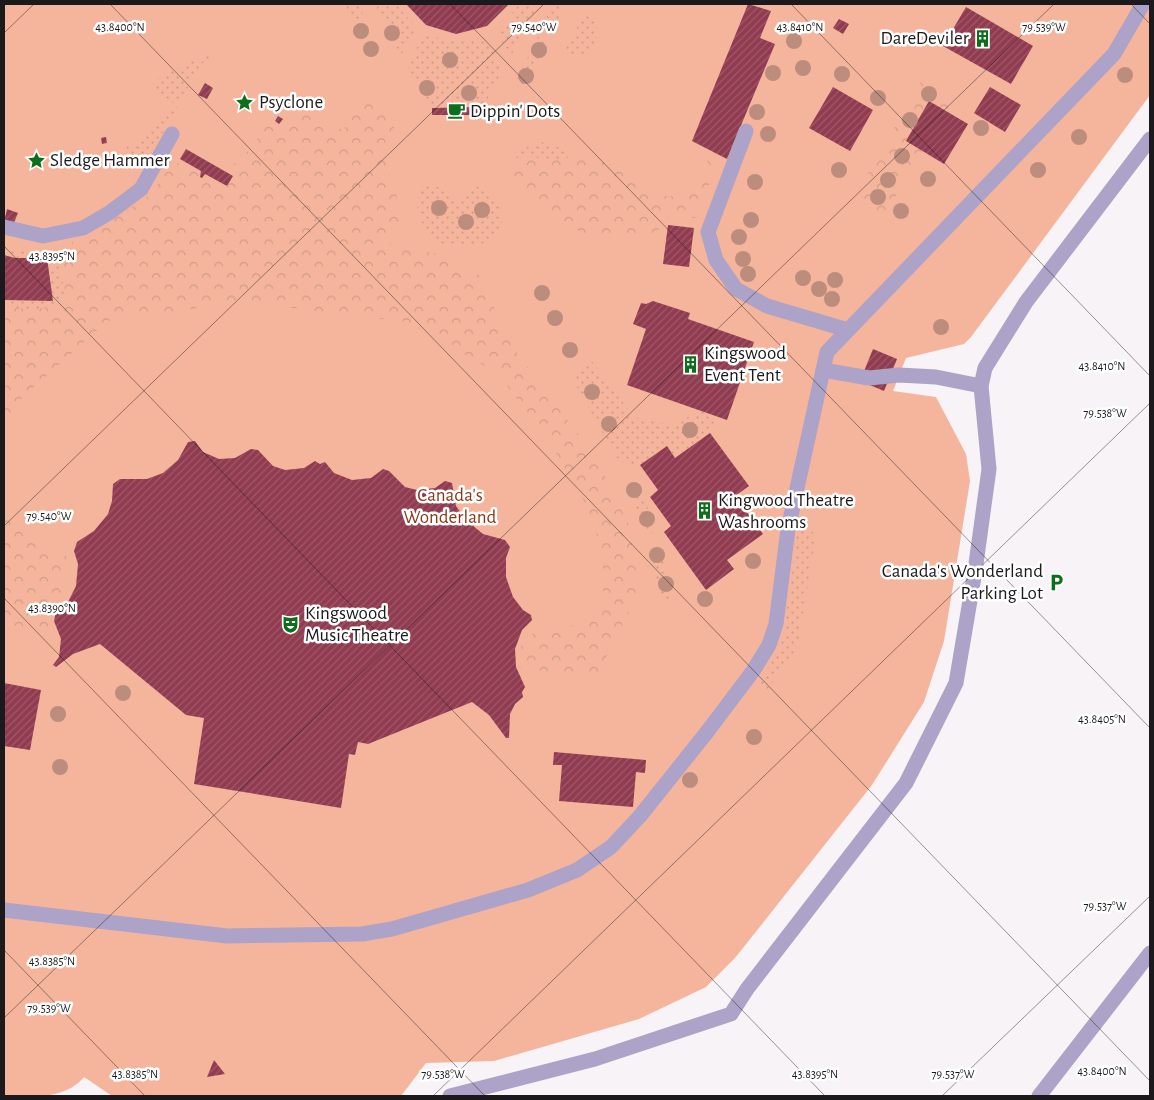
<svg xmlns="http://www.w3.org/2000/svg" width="1154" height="1100" font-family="'Alegreya Sans',sans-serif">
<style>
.green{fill:#f5b59d}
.forest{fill:url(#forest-crowns)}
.garden{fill:url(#garden-dots)}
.building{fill:url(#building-hatch)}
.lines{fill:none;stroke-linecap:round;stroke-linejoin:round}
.service{stroke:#ada2c7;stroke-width:15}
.tree{fill:#bc8d7c}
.ticks{fill:none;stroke:#1b191b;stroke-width:1;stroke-opacity:0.45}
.labels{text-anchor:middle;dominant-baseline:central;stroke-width:5;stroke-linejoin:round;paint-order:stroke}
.poi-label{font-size:19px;fill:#1b191b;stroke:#fff;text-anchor:start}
.park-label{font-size:19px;fill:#8a3917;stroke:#fff}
.ticks-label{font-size:12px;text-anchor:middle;fill:#1b191b;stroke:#fff;stroke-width:5;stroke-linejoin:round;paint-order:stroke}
</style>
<defs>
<pattern id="forest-crowns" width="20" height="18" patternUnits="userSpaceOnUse" patternTransform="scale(1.25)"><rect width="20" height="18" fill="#f5b59d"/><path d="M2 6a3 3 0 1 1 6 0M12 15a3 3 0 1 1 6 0" fill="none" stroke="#d19b87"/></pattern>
<pattern id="garden-dots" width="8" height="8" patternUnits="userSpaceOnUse" patternTransform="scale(1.25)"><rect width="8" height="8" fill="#f5b59d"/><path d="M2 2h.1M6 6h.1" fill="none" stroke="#d19b87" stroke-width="1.8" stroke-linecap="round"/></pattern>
<pattern id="building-hatch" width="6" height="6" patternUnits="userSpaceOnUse" patternTransform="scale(1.25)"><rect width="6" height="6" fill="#913a50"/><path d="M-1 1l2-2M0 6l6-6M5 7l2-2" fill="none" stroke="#9c5a6b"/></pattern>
</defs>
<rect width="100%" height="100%" fill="#f8f3f7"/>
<path class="green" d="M4 4H1150V95L971 337 964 344 906 358 893 391 936 397 966 454 970 481 944 641 924 702 872 785 735 958 706 987 639 1019 494 1061 426 1063 401 1096H112L84 1077C65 1100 33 1096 4 1096Z"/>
<g class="forest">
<polygon points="922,80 953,98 946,111 929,101 906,140 922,151 884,217 853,199"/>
<polygon points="368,96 396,115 393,133 385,162 396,192 400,220 380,241 437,254 479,275 514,349 596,458 628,523 640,586 623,624 595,679 517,667 521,646 536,630 582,624 603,597 603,553 588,508 547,437 496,372 406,322 241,302 108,321 21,399 4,423 4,299 57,304 52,250 79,240 152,194 171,162 176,162 222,186 232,166 253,146 266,124 280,131 294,109 343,130"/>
<polygon points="716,143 725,147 695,218 675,215 665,218 652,241 638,238 590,238 531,201 512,174 515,158 524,156 561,160 572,156 588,157 611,165 626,175 636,184 658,195 683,197 695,188"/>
<polygon points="4,499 19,528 68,557 53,630 4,624"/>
</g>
<g class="garden">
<polygon points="345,4 358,4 364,16 353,21"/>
<polygon points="375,4 396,4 416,28 401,56"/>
<polygon points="519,4 538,4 511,56 495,31 506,22"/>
<polygon points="552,4 565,4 557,22 546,17"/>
<path d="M586 10C597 19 600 31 595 44L581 56H562Z"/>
<path d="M424 33C444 41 464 45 484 36L503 69 484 106H429L408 67Z"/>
<polygon points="539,35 550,40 525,90 514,85"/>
<polygon points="207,54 212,57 201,64 142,170 126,160 127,146 137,142 174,103 151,88 156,79"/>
<path d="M538 141 556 146 572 156C551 164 535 153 515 158L516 153Z"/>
<path d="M434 184 453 199 458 200 478 186 485 187C495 196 505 211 502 224 499 238 487 244 474 245 465 245 455 247 446 245 423 240 402 190 434 184Z"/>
<path d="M4 249 43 252 56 256 66 296C48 313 27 310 4 306V300L53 301 47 258H15L4 255Z"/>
<polygon points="591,360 634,417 670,425 702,411 713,418 716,429 675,458 667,446 640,465 630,467 616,457 577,387 576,372"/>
<path d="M631 482C645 491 653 519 652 535L648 536 627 484Z"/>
<polygon points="807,527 815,534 815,541 798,644 790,659 766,691 757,684 777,654 783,637 797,533"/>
<polygon points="655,545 660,548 671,596 667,600 661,599 650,548"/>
</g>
<g class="building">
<polygon points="406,4 509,4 487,26 456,34 426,25"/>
<polygon points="748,4 771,11 760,38 775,44 727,159 692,141"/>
<polygon points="966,7 1033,46 1011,84 943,46"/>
<polygon points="839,19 849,24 843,34 833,28"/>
<polygon points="205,83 213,88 207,99 198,95"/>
<polygon points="833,87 873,110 850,151 809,128"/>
<polygon points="990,87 1021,105 1005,132 974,113"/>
<polygon points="929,101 968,124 944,164 906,141"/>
<polygon points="480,107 480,115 432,115 432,108"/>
<polygon points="278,116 283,119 279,124 275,121"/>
<polygon points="106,137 107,143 102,144 101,138"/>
<polygon points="186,149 233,176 227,186 205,174 202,178 200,177 201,171 180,159"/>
<polygon points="7,209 18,213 13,225 4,222"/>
<polygon points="668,225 694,228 689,267 663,264"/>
<polygon points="4,255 15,258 47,258 53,301 4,300"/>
<polygon points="653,301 690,313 688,319 754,342 727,420 627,385 646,329 633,324 641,303 646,304"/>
<polygon points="873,349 897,359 884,391 860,381"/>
<polygon points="710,433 749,486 735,496 763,534 727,560 734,569 706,590 664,532 671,526 650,497 658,490 640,465 667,446 675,458"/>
<polygon points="195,441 203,452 219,459 235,458 251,449 258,450 273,466 285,470 304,468 315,461 320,464 325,462 334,473 352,480 371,478 383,469 389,471 405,487 417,490 435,488 445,481 452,483 456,506 466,520 483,534 505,540 510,547 506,558 506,577 513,597 523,610 531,615 532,620 522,630 515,649 516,667 525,687 522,692 523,697 515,704 510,714 509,738 506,738 489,715 472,702 368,744 358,742 355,755 349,754 341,808 194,784 204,718 186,715 100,644 73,654 56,667 53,665 59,657 61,639 54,621 56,612 68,602 76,586 78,564 74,551 77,542 94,531 108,514 112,501 113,484 120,479 147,479 163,473 178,460 188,442"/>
<polygon points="4,683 41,690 30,750 4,746"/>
<polygon points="554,752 646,760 645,773 636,772 633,807 559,801 562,765 553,765"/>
<polygon points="214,1060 225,1074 207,1077"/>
</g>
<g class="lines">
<g class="service">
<polyline points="746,131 708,232 716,260 736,289 767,306 848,330"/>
<polyline points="4,227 43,236 83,228 109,213 141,189 172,134"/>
<polyline points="823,370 869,378 899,375 936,377 981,386"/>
<polyline points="4,910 227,936 362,934 392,929 528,890 577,870 611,847 640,816 707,732 753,671 769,645 776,624 788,529 827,352 1114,54 1143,4"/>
<polyline points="450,1096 595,1059 731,1014 747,989 906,783 956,683 975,571 989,469 981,386 985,368 1026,302 1150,139"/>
<polyline points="1039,1096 1150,953"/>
</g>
</g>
<g class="tree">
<circle cx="361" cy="31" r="8"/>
<circle cx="392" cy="33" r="8"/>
<circle cx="794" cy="41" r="8"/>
<circle cx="371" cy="49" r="8"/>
<circle cx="539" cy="50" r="8"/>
<circle cx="450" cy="60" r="8"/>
<circle cx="803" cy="68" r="8"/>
<circle cx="773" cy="73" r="8"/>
<circle cx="842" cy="74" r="8"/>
<circle cx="1125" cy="75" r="8"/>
<circle cx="526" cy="76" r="8"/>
<circle cx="427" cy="88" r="8"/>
<circle cx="469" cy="93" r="8"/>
<circle cx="929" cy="94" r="8"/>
<circle cx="878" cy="98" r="8"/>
<circle cx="757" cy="112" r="8"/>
<circle cx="910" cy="120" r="8"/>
<circle cx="981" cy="128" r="8"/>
<circle cx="768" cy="134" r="8"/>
<circle cx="1079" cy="137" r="8"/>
<circle cx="902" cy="156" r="8"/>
<circle cx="839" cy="170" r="8"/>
<circle cx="1038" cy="170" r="8"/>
<circle cx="928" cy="179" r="8"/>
<circle cx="888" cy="180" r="8"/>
<circle cx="755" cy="182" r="8"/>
<circle cx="878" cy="197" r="8"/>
<circle cx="439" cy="208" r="8"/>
<circle cx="482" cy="210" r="8"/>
<circle cx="901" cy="211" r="8"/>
<circle cx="751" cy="220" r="8"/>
<circle cx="466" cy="222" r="8"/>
<circle cx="739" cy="237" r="8"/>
<circle cx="743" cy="259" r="8"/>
<circle cx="748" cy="274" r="8"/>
<circle cx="803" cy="278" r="8"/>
<circle cx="835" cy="280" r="8"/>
<circle cx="819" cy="289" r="8"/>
<circle cx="542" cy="293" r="8"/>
<circle cx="832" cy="299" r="8"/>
<circle cx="555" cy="318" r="8"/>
<circle cx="941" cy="327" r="8"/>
<circle cx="570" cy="350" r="8"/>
<circle cx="592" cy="392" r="8"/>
<circle cx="609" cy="424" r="8"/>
<circle cx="690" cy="430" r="8"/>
<circle cx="634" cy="490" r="8"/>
<circle cx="647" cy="519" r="8"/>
<circle cx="657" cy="555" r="8"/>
<circle cx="753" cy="561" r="8"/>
<circle cx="666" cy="584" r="8"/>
<circle cx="705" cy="599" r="8"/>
<circle cx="123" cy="693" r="8"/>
<circle cx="58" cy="714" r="8"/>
<circle cx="754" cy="737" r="8"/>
<circle cx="60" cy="767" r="8"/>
<circle cx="690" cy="780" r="8"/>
</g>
<path class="ticks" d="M110 4 1150 1081M450 4 1150 728M791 4 1150 376M1131 4 1150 24M4 33 34 4M4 246 825 1096M4 526 544 4M4 598 485 1096M4 950 145 1096M4 1018 1054 4M433 1096 1150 403M942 1096 1150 896"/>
<defs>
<symbol id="building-bare" viewBox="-9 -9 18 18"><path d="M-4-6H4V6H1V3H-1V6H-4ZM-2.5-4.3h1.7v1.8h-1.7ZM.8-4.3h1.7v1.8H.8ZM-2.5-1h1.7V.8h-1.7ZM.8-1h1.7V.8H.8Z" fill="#0d6f1d" stroke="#fff" stroke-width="2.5" paint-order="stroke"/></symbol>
<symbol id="sight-bare" viewBox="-9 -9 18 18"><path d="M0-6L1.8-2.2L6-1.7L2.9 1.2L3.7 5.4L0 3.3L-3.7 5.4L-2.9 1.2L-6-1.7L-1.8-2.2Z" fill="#0d6f1d" stroke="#fff" stroke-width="2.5" paint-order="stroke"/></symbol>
<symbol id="cafe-bare" viewBox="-9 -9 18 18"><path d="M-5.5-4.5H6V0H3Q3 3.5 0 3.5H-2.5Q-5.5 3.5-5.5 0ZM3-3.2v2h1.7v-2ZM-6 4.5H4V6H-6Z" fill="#0d6f1d" stroke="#fff" stroke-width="2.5" paint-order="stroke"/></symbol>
<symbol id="parking-bare" viewBox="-9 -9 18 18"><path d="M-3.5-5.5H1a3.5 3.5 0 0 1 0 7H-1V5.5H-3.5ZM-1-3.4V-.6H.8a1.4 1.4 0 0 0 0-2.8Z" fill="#0d6f1d" stroke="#fff" stroke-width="2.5" paint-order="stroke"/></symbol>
<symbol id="theatre-bare" viewBox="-9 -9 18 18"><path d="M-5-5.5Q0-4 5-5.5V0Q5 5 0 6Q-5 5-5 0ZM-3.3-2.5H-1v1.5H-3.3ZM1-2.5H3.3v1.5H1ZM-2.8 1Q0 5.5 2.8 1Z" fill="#0d6f1d" stroke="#fff" stroke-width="2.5" paint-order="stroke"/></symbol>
</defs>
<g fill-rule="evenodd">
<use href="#building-bare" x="970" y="26" width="25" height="25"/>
<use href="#sight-bare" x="232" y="90" width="25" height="25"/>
<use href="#cafe-bare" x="444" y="98" width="25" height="25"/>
<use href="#sight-bare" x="24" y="148" width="25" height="25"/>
<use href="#building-bare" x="678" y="352" width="25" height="25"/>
<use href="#building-bare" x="692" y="498" width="25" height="25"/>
<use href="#parking-bare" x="1044" y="570" width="25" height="25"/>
<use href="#theatre-bare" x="278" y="612" width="25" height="25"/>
</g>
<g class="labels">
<g class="poi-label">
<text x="969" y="38" text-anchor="end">DareDeviler</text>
<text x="259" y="102">Psyclone</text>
<text x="470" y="111">Dippin' Dots</text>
<text x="50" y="160">Sledge Hammer</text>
<text x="704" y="353">Kingswood<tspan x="704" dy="22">Event Tent</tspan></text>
<text x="718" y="500">Kingwood Theatre<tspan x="718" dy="22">Washrooms</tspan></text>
<text x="1043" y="571" text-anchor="end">Canada's Wonderland<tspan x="1043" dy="22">Parking Lot</tspan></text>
<text x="305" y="613">Kingswood<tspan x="305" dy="22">Music Theatre</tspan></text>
</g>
<g class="park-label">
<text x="450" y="495">Canada's<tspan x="450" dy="22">Wonderland</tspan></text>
</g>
</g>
<g class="ticks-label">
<text x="534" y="31">79.540°W</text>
<text x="1044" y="31">79.539°W</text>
<text x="120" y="31">43.8400°N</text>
<text x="800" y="31">43.8410°N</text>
<text x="52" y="260">43.8395°N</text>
<text x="1102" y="370">43.8410°N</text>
<text x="1105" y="417">79.538°W</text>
<text x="49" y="520">79.540°W</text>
<text x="52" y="612">43.8390°N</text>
<text x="1102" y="723">43.8405°N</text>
<text x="1105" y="910">79.537°W</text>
<text x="52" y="965">43.8385°N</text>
<text x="49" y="1012">79.539°W</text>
<text x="1102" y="1075">43.8400°N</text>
<text x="135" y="1078">43.8385°N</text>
<text x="815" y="1078">43.8395°N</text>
<text x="443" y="1078">79.538°W</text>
<text x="953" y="1078">79.537°W</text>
</g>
<rect width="1154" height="1100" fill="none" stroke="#1b191b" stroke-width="10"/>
</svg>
